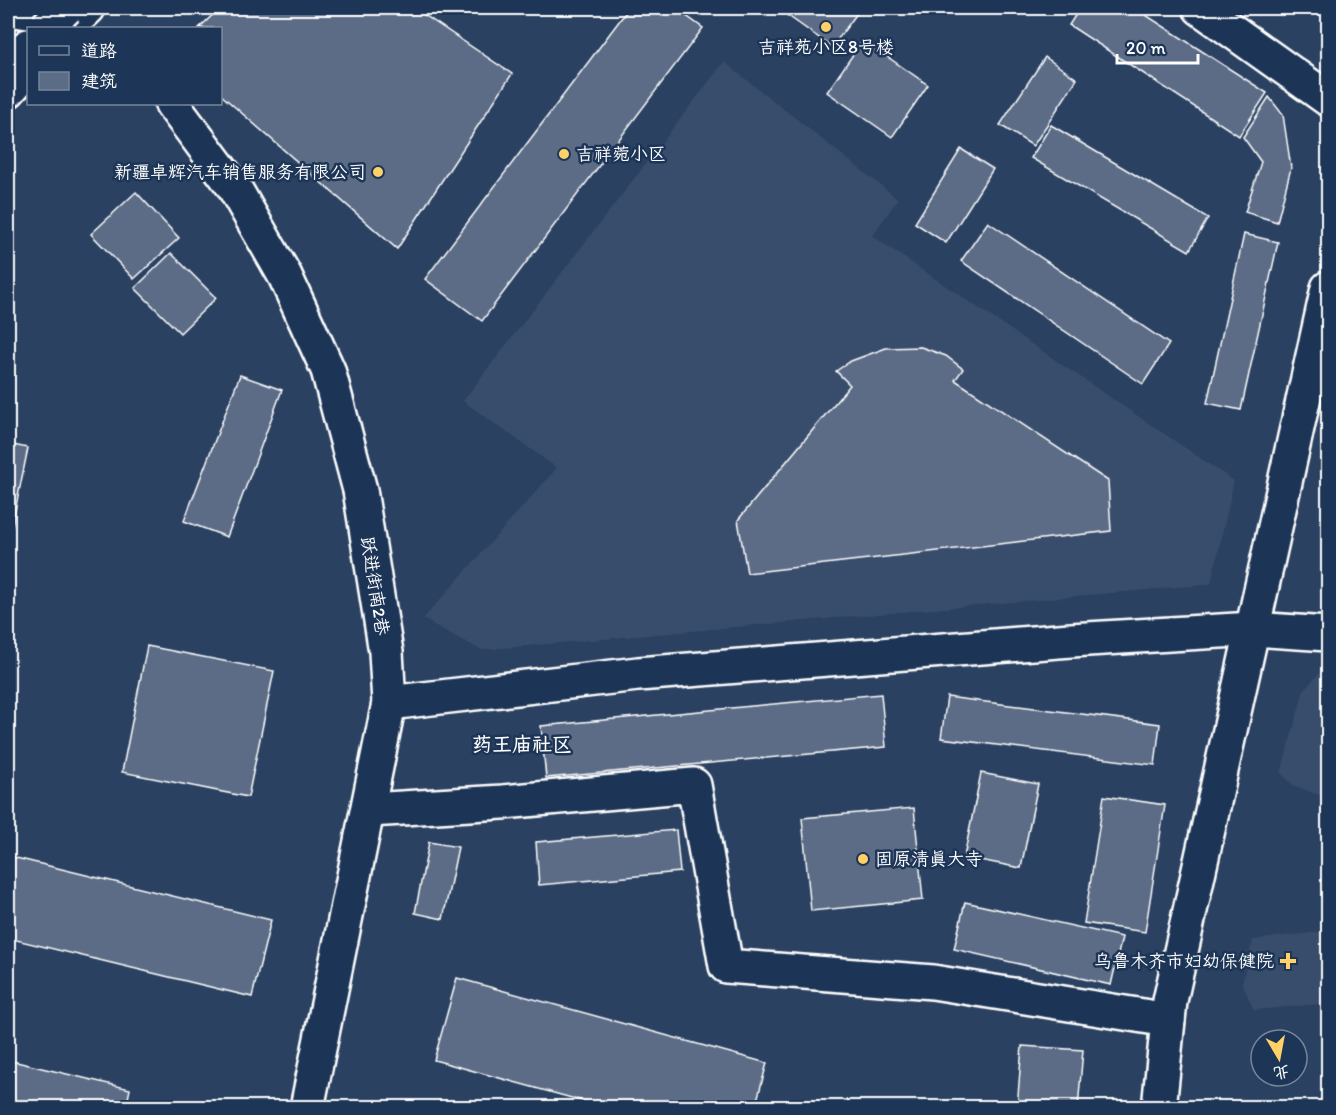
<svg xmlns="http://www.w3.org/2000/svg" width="1336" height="1115" font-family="Itim,'LXGW WenKai TC',sans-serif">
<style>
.built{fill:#394e6c}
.building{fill:#5b6c86;stroke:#fff;stroke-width:1.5}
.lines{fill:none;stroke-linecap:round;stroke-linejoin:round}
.minor-casing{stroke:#fff;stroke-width:38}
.major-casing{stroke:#fff;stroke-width:38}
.highway-casing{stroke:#fff;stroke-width:38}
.minor{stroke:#1d3557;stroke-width:33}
.major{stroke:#1d3557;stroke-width:33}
.highway{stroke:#1d3557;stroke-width:33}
.highway-bridge-casing{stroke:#fff;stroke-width:38;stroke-linecap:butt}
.highway-bridge{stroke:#1d3557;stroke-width:33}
.poi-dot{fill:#ffd166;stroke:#1d3557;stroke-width:2}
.labels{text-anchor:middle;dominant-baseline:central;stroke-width:5;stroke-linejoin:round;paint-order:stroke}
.poi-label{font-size:18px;fill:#fff;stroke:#1d3557;text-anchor:start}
.street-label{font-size:18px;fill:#fff;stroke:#1d3557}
.neighbourhood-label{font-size:20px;font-weight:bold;fill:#fff;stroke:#1d3557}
</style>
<rect width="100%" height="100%" fill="#2a4161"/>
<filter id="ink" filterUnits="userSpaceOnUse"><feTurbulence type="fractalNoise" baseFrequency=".0167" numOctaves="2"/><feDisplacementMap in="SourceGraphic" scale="12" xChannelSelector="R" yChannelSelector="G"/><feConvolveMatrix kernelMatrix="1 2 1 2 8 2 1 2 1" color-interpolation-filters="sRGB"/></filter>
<g filter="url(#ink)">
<g class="built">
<polygon points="724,62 898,199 872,236 1234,481 1211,584 481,650 423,619 557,468 463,401"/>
<polygon points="1326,666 1328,667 1328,798 1294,786 1281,773 1304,690"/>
<polygon points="1328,931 1328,1003 1254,1010 1242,983 1253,940"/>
</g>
<g class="building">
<polygon points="220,8 414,8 512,74 397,249 220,94 220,28 199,28"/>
<polygon points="629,8 675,8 703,28 482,321 425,279"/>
<polygon points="777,8 861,8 832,47"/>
<polygon points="1080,8 1135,8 1267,93 1239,136 1069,25"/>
<polygon points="863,40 928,85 892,137 827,92"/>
<polygon points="1045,57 1077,79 1033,146 1000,125"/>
<polygon points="1269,97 1283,115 1291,168 1277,222 1245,212 1261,162 1243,137"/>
<polygon points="1051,125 1208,218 1189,251 1031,158"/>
<polygon points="961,149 993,169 946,243 915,223"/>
<polygon points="136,192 179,238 134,279 91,234"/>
<polygon points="988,222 1169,344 1143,384 961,261"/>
<polygon points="1244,234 1278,242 1241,410 1207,403"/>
<polygon points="171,253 216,298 180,333 135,288"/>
<polygon points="921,347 946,356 963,369 955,380 1108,481 1111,531 747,573 738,520 850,385 836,371 851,361 886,348"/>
<polygon points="240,375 282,390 227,537 184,521"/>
<polygon points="8,444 28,448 8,545"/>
<polygon points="147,646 274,671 248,797 122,772"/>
<polygon points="881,694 886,747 546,778 541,726"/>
<polygon points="947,697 1160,724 1155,765 941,738"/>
<polygon points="981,773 1038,784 1021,868 964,857"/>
<polygon points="1104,796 1165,805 1145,932 1084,923"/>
<polygon points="914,808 923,900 811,911 802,818"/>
<polygon points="676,830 680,872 539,885 536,842"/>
<polygon points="429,842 458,847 443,919 415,913"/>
<polygon points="8,856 271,920 252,997 8,938"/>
<polygon points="965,902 1122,937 1111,985 954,949"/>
<polygon points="457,978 767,1063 755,1108 608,1108 434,1060"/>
<polygon points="1022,1046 1083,1050 1078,1108 1017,1108"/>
<polygon points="8,1060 130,1089 126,1108 8,1108"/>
</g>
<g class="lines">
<defs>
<g id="minor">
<polyline points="1200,8 1328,99"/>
<polyline points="8,9 75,19"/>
<polyline points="172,104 234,187 285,276 328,370 360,490 386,652 389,703 307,1108"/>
<polyline points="389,703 638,674 1071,640 1253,629 1328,634"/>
<polyline points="369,810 503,802 694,785 726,966 933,982 1168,1020"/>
<polyline points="1159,1108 1170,1001 1328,288"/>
</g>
<g id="major">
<polyline points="67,28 88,8"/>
<polyline points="8,91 28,69"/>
</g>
<polyline id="highway" points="8,68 28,46"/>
</defs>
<use href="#minor" class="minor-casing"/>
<use href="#major" class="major-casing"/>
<use href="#highway" class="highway-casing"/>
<use href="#minor" class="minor"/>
<use href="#major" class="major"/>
<use href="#highway" class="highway"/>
<defs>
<polyline id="highway-bridge" points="46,28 66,8"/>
</defs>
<use href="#highway-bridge" class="highway-bridge-casing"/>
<use href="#highway-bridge" class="highway-bridge"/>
</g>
</g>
<g class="poi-dot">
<circle cx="826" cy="27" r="6"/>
<circle cx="564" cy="154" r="6"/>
<circle cx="378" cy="172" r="6"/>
<circle cx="863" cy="859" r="6"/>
<path d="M1285 952h6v6h6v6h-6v6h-6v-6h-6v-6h6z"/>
</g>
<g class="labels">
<g class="poi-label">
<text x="826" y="47" text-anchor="middle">吉祥苑小区8号楼</text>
<text x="576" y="154">吉祥菀小区</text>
<text x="366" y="172" text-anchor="end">新疆卓辉汽车销售服务有限公司</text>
<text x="875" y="859">固原清真大寺</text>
<text x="1274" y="961" text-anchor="end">乌鲁木齐市妇幼保健院</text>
</g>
<g class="street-label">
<text transform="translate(375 586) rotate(81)">跃进街南2巷</text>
</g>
<g class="neighbourhood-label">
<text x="522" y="744">药王庙社区</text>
</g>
</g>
<rect width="1336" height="1115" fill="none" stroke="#1d3557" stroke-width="30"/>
<rect x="15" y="15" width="1306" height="1085" fill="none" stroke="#fff" stroke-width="2" filter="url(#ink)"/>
<rect x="27" y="27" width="195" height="78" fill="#1d3557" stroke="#77869a" stroke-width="1.5"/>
<rect x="39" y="46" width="30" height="9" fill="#1d3557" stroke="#77869a" stroke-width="1.5"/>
<text x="81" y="57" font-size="18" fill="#ffffff">道路</text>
<rect x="39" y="72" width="30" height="18" fill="#5b6c86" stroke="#77869a" stroke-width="1.5"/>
<text x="81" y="87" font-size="18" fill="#ffffff">建筑</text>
<g transform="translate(1279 1058) rotate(170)"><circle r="28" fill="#1d3557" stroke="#77869a" stroke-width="1.5"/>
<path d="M0-4.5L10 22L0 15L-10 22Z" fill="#ffd166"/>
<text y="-9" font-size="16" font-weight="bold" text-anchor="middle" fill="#ffffff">北</text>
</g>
<path d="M1117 54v9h81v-9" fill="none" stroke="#ffffff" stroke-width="3"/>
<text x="1126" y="54" font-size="18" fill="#ffffff" stroke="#1d3557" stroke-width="4.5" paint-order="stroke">20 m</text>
</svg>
